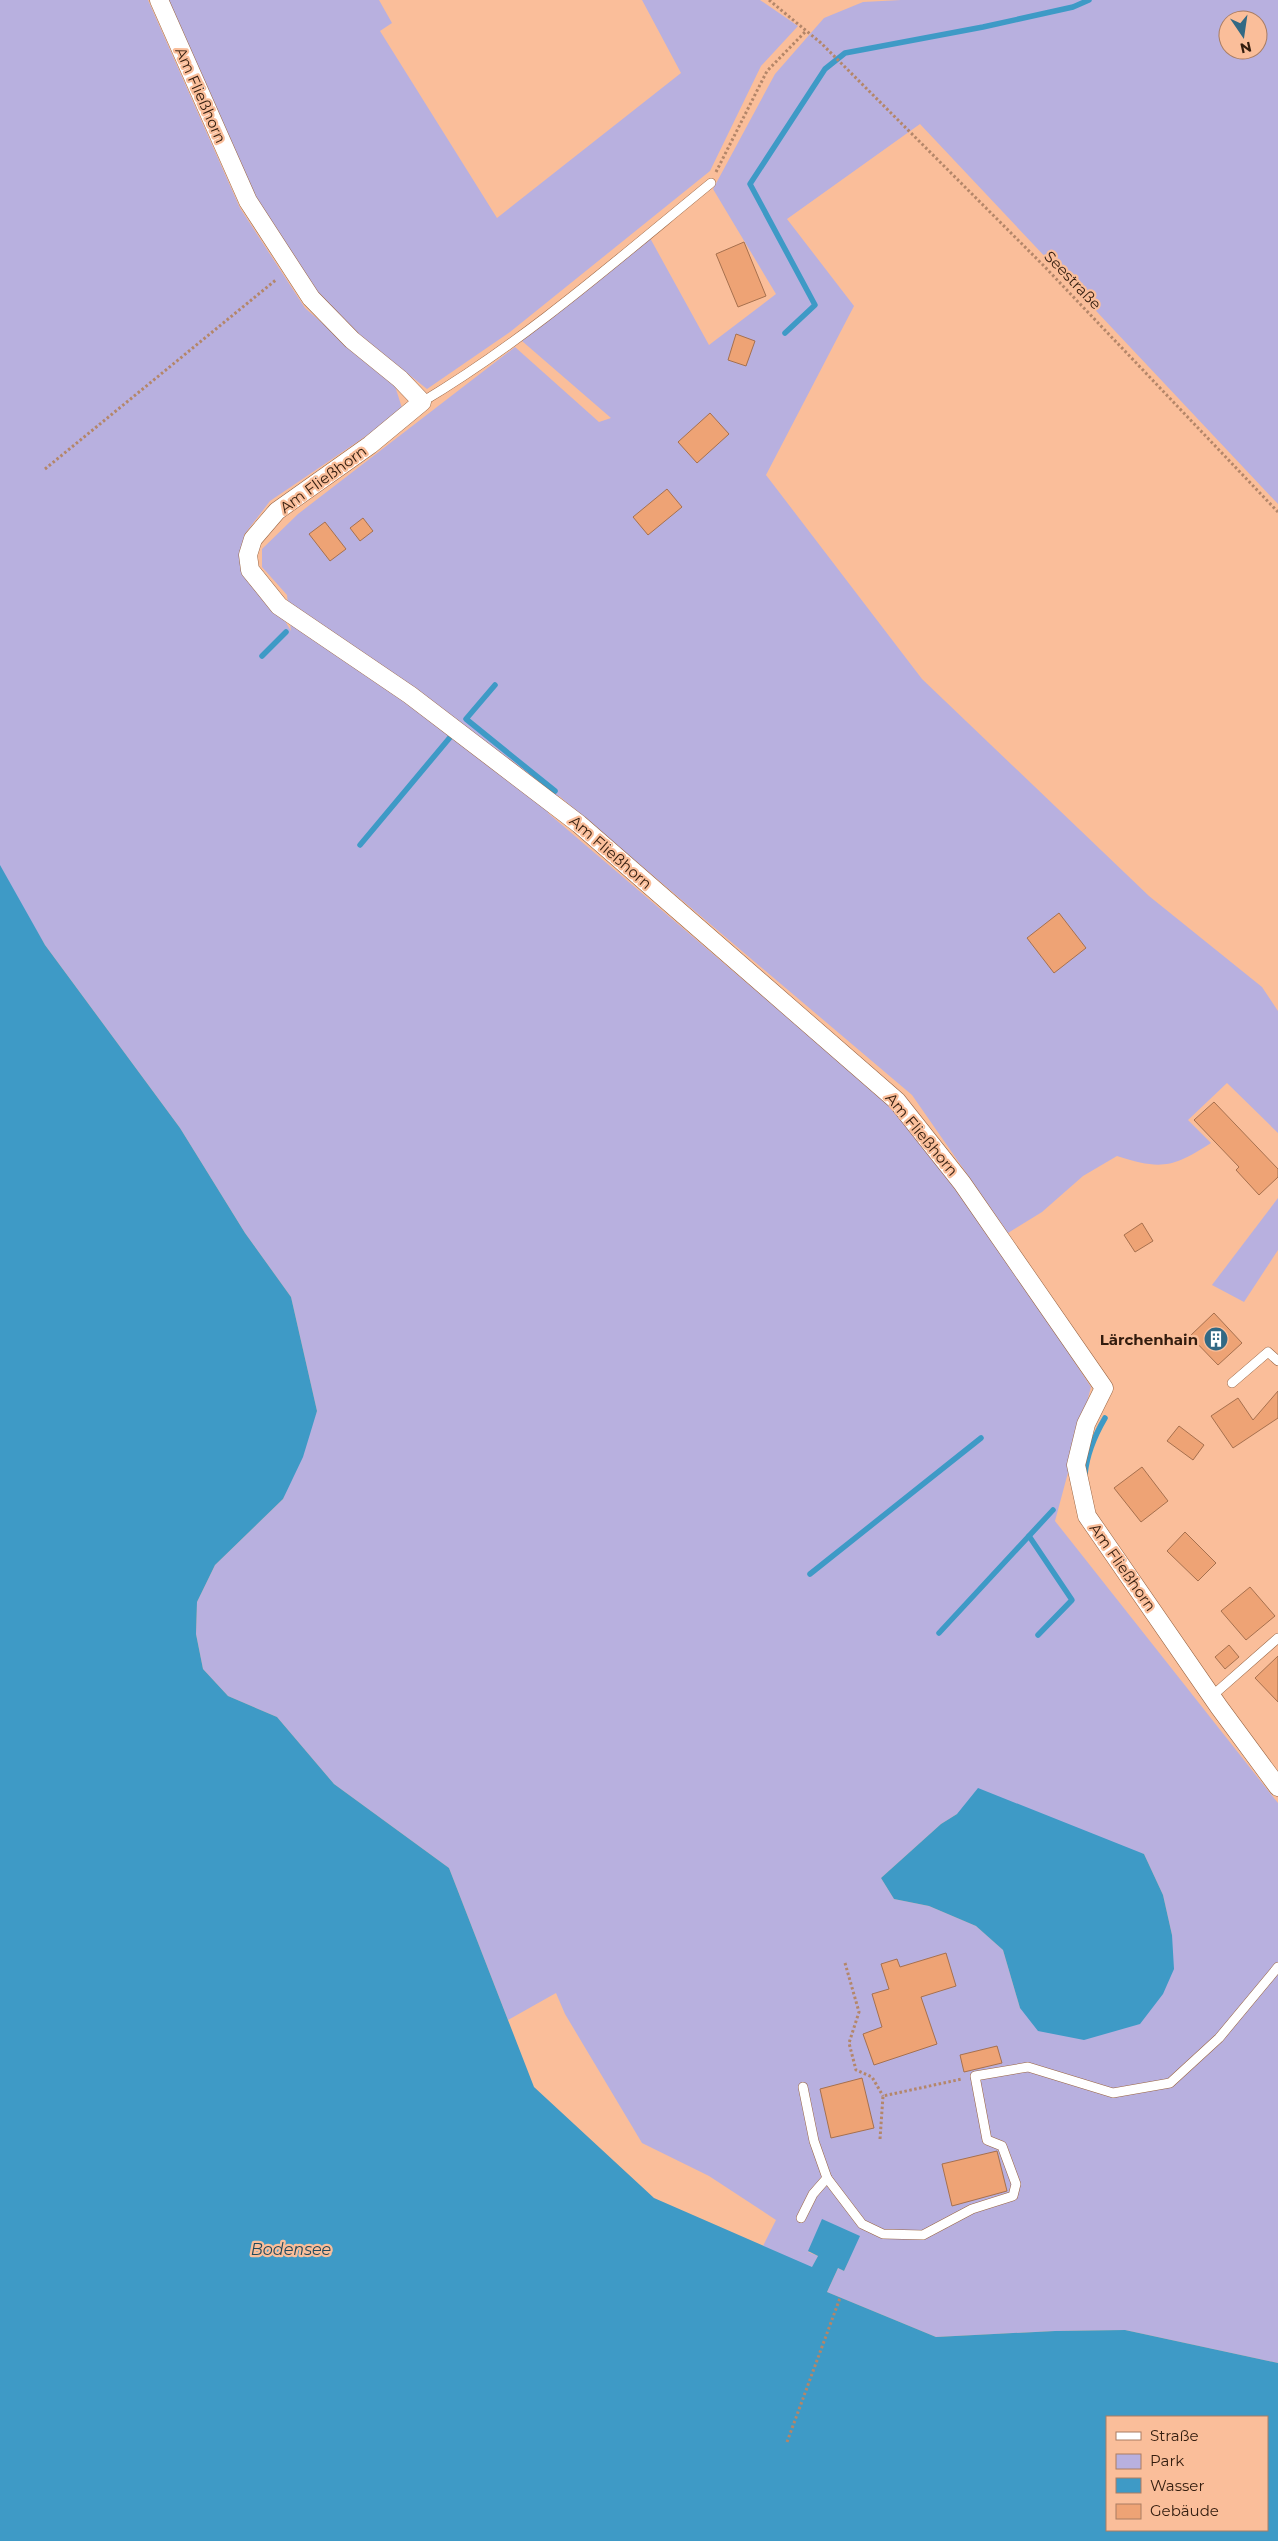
<svg xmlns="http://www.w3.org/2000/svg" width="1278" height="2541" font-family="Montserrat,sans-serif">
<style>
.green{fill:#b8b0df;fill-rule:evenodd}
.water{fill:#3e9ac6;fill-rule:evenodd}
.lines{fill:none;stroke-linecap:round;stroke-linejoin:round}
.stream{stroke:#3e9ac6;stroke-width:5.5}
.building{fill:#eea375;stroke:#a6704e}
.service-casing{stroke:#996442;stroke-width:10}
.minor-casing{stroke:#996442;stroke-width:19}
.path{stroke:#b48669;stroke-width:3;stroke-dasharray:2.5 2.5;stroke-linecap:butt}
.service{stroke:#fff;stroke-width:9}
.minor{stroke:#fff;stroke-width:18}
.labels{text-anchor:middle;dominant-baseline:central;stroke-width:4.5;stroke-linejoin:round;paint-order:stroke}
.street-label{font-size:15px;fill:#321c0e;stroke:#fabe9a}
.poi-label{font-size:15px;font-weight:bold;fill:#321c0e;stroke:#fabe9a;text-anchor:end}
.water-label{font-size:16px;font-style:italic;fill:#22495c;stroke:#fabe9a}
</style>
<rect width="100%" height="100%" fill="#fabe9a"/>
<g class="green">
<path d="M0 0H148L240 208 305 308 395 386 403 411 270 501 244 535 243 571 276 606 291 631 287 595 262 567V549L298 514 515 347 599 422 611 418 522 341 650 238 709 345 776 294 713 189 775 74 824 18 863 2 901 0H1278V504L920 124 787 219 854 306 766 475 922 679 1149 896 1262 987 1278 1011V1133L1227 1083 1188 1120 1211 1143C1172 1168 1161 1170 1117 1156L1083 1176 1042 1212 1008 1233 912 1095 559 796 548 813 891 1106 998 1245 1091 1387 1055 1521 1278 1803V2363L1125 2330 1055 2331 936 2337 827 2292 838 2268 844 2271 859 2236 808 2252 818 2256 812 2268 763 2246 776 2220 709 2176 642 2143 565 2014 556 1993 508 2020 449 1868 334 1784 277 1717 228 1696 203 1669 196 1634 197 1602 215 1565 283 1499 317 1411 291 1297 245 1233 180 1128 45 945 0 870ZM1228 20H1258V50H1228ZM957 1814 1144 1854 1163 1895 1172 1935 1020 2008 1003 1950 976 1926 929 1906 894 1899 881 1878 941 1824Z"/>
<polygon points="167,0 379,0 392,23 380,31 497,218 681,73 642,0 760,0 798,26 761,66 710,171 510,332 427,389 359,335 312,291 254,198"/>
<polygon points="1278,1198 1278,1250 1244,1302 1212,1285"/>
</g>
<g class="water">
<path d="M0 865 45 945 180 1128 245 1233 291 1297 317 1411 303 1457 283 1499 215 1565 197 1602 196 1634 203 1669 228 1696 277 1717 334 1784 449 1868 534 2087 654 2198 812 2267 818 2256 808 2251 822 2219 860 2236 844 2271 838 2268 827 2292 936 2337 1055 2331 1125 2330 1278 2363V2541H0ZM1107 2417H1267V2530H1107Z"/>
<polygon points="978,1788 1144,1854 1163,1895 1172,1935 1174,1969 1163,1994 1140,2024 1084,2040 1038,2031 1020,2008 1003,1950 976,1926 929,1906 894,1899 881,1878 941,1824 957,1814"/>
</g>
<g class="lines">
<g class="stream">
<polyline points="785,333 815,305 750,184 825,69 845,53 983,27 1073,7 1089,0"/>
<polyline points="262,656 286,632"/>
<polyline points="495,685 466,719 555,791"/>
<polyline points="360,845 452,735"/>
<path d="M1085 1474C1087 1454 1095 1435 1105 1418"/>
<polyline points="1029,1536 1072,1600 1038,1635"/>
<polyline points="810,1574 981,1438"/>
<polyline points="939,1633 1053,1510"/>
</g>
</g>
<g class="building">
<polygon points="744,242 766,296 738,307 716,254"/>
<polygon points="736,334 755,341 746,366 728,360"/>
<polygon points="710,413 729,434 697,463 678,442"/>
<polygon points="667,489 682,507 648,535 633,517"/>
<polygon points="363,518 373,531 360,541 350,528"/>
<polygon points="325,522 346,549 330,561 309,534"/>
<polygon points="1059,913 1086,948 1054,973 1027,938"/>
<polygon points="1214,1102 1278,1169 1278,1177 1259,1195 1236,1170 1239,1167 1194,1120"/>
<polygon points="1142,1223 1153,1241 1135,1252 1124,1235"/>
<polygon points="1214,1313 1242,1343 1218,1365 1190,1336"/>
<polygon points="1278,1391 1278,1418 1233,1448 1211,1416 1238,1398 1253,1420"/>
<polygon points="1179,1426 1204,1445 1193,1460 1167,1441"/>
<polygon points="1142,1467 1168,1501 1141,1522 1114,1488"/>
<polygon points="1185,1532 1216,1563 1198,1581 1167,1551"/>
<polygon points="1250,1587 1275,1616 1246,1640 1221,1611"/>
<polygon points="1229,1645 1239,1657 1225,1669 1215,1657"/>
<polygon points="1278,1656 1278,1702 1255,1678"/>
<polygon points="946,1953 956,1986 921,1997 937,2044 874,2065 863,2034 882,2027 872,1994 889,1989 881,1964 897,1959 900,1967"/>
<polygon points="997,2046 1002,2063 964,2072 960,2055"/>
<polygon points="862,2078 874,2128 831,2138 820,2089"/>
<polygon points="997,2151 1007,2191 952,2206 942,2164"/>
</g>
<g class="lines">
<defs>
<g id="service">
<path d="M422 402C526 340 618 259 711 183"/>
<polyline points="1232,1383 1268,1352 1278,1361"/>
<polyline points="1212,1696 1278,1638"/>
<polyline points="827,2178 862,2224 883,2234 923,2235 972,2209 1013,2196 1016,2184 1002,2146 987,2140 975,2076 1028,2067 1113,2093 1170,2083 1219,2038 1278,1967"/>
<polyline points="801,2218 813,2194 827,2178 814,2141 803,2087"/>
</g>
<polyline id="minor" points="159,0 248,201 311,298 352,340 400,379 422,402 370,445 277,511 253,539 248,555 250,570 279,606 410,695 579,824 897,1101 962,1183 1104,1388 1086,1424 1076,1465 1087,1516 1219,1707 1278,1787"/>
</defs>
<use href="#service" class="service-casing"/>
<use href="#minor" class="minor-casing"/>
<g class="path">
<polyline points="769,0 821,43 1043,265 1278,512"/>
<polyline points="716,172 767,71 806,31"/>
<polyline points="45,469 277,279"/>
<polyline points="845,1963 859,2012 849,2043 856,2070 872,2077 883,2096"/>
<polyline points="880,2139 883,2096 962,2079"/>
<polyline points="787,2442 840,2298"/>
</g>
<use href="#service" class="service"/>
<use href="#minor" class="minor"/>
</g>
<defs>
<symbol id="building-disc" viewBox="-11 -11 22 22"><circle r="9.5" fill="#326984" stroke="#fabe9a"/><path d="M-4-6H4V6H1V3H-1V6H-4ZM-2.5-4.3h1.7v1.8h-1.7ZM.8-4.3h1.7v1.8H.8ZM-2.5-1h1.7V.8h-1.7ZM.8-1h1.7V.8H.8Z" fill="#fff"/></symbol>
</defs>
<g fill-rule="evenodd">
<use href="#building-disc" x="1202" y="1325" width="28" height="28"/>
</g>
<g class="labels">
<g class="street-label">
<text transform="translate(201 95) rotate(66)">Am Fließhorn</text>
<text transform="translate(1073 280) rotate(46)">Seestraße</text>
<text transform="translate(323 479) rotate(-36)">Am Fließhorn</text>
<text transform="translate(611 852) rotate(41)">Am Fließhorn</text>
<text transform="translate(922 1134) rotate(50)">Am Fließhorn</text>
<text transform="translate(1123 1567) rotate(55)">Am Fließhorn</text>
</g>
<g class="poi-label">
<text x="1198" y="1339">Lärchenhain</text>
</g>
<g class="water-label">
<text x="291" y="2249">Bodensee</text>
</g>
</g>
<rect x="1106" y="2416" width="162" height="115" fill="#fabe9a" stroke="#aa7d62"/>
<rect x="1116" y="2432" width="25" height="8" fill="#ffffff" stroke="#aa7d62"/>
<text x="1150" y="2441" font-size="15" fill="#321c0e">Straße</text>
<rect x="1116" y="2454" width="25" height="15" fill="#b8b0df" stroke="#aa7d62"/>
<text x="1150" y="2466" font-size="15" fill="#321c0e">Park</text>
<rect x="1116" y="2478" width="25" height="15" fill="#3e9ac6" stroke="#aa7d62"/>
<text x="1150" y="2491" font-size="15" fill="#321c0e">Wasser</text>
<rect x="1116" y="2504" width="25" height="15" fill="#eea375" stroke="#aa7d62"/>
<text x="1150" y="2516" font-size="15" fill="#321c0e">Gebäude</text>
<g transform="translate(1243 35) rotate(167)"><circle r="24" fill="#fabe9a" stroke="#aa7d62"/>
<path d="M0-4L9 19L0 12L-9 19Z" fill="#326984"/>
<text y="-8" font-size="14" font-weight="bold" text-anchor="middle" fill="#321c0e">N</text>
</g>
</svg>
